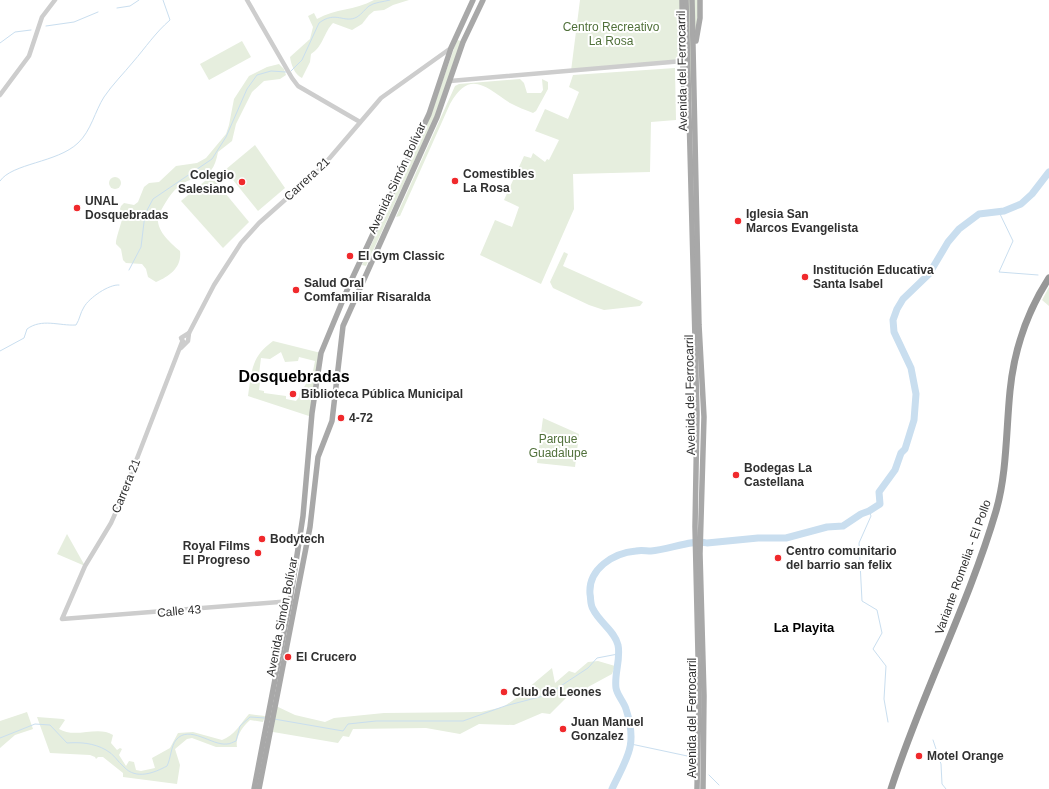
<svg xmlns="http://www.w3.org/2000/svg" width="1049" height="789" font-family="Arial,sans-serif">
<style>
.green{fill:#e6eede;fill-rule:evenodd}
.lines{fill:none;stroke-linecap:round;stroke-linejoin:round}
.stream{stroke:#c9deef;stroke-width:1}
.river{stroke:#c9deef;stroke-width:7}
.minor{stroke:#cdcdcd;stroke-width:4.5}
.major{stroke:#a8a8a8;stroke-width:5.5}
.highway{stroke:#979797;stroke-width:7}
.poi-dot{fill:#f0292c;stroke:#fff;stroke-width:1.5}
.labels{text-anchor:middle;dominant-baseline:central;stroke-width:4;stroke-linejoin:round;paint-order:stroke}
.park-label{font-size:12px;fill:#50703a;stroke:#fff}
.street-label{font-size:12px;fill:#303030;stroke:#fff}
.poi-label{font-size:12px;font-weight:bold;fill:#303030;stroke:#fff;text-anchor:start}
.neighbourhood-label{font-size:13px;font-weight:bold;fill:#000;stroke:#fff}
.district-label{font-size:16px;font-weight:bold;fill:#000;stroke:#fff}
</style>
<rect width="100%" height="100%" fill="#fff"/>
<g class="green">
<path d="M374 0H409L393 5 384 10 374 11 369 15 362 24 352 30 333 23C324 32 323 47 311 54L310 62 302 78C295 75 291 65 290 57L310 39 313 27 308 16 314 13 317 19C336 8 354 11 374 0Z"/>
<polygon points="580,0 700,0 693,53 694,113 683,61 571,71"/>
<polygon points="457,40 461,41 435,116 366,266 362,265 431,114"/>
<polygon points="242,41 251,57 209,80 200,64"/>
<path d="M279 64 284 69 286 75 280 79 264 81 252 92 236 124 232 141 218 152C212 186 195 171 177 188 169 195 163 207 158 216 156 231 170 242 180 251 182 267 170 276 156 282L148 277 146 269 142 264 126 263 123 260 121 249 116 244C115 240 122 222 123 215L120 209 121 206 124 203 134 205 138 202 144 187 149 183 159 182 176 166 197 163 206 158 226 134 229 125 234 99 249 76 267 67Z"/>
<polygon points="675,68 676,120 651,122 650,172 573,174 574,209 541,284 480,255 495,220 512,227 519,207 504,200 524,156 531,158 533,153 545,162 547,159 549,160 559,140 535,131 545,109 568,119 579,92 569,87 573,75"/>
<path d="M520 79 524 83 527 93H541L543 90 542 79 548 82V89L536 111 533 113C526 110 517 107 510 103 485 87 470 69 450 104L400 216 396 217 455 86 459 84Z"/>
<polygon points="255,145 285,188 258,211 225,170"/>
<polygon points="211,176 249,222 223,248 181,201"/>
<circle cx="115" cy="183" r="6"/>
<polygon points="564,252 568,254 563,266 643,302 640,306 604,310 589,305 553,288 550,282"/>
<polygon points="1049,287 1049,306 1042,300"/>
<path d="M273 341 321 353 312 417 248 396C252 370 251 357 273 341ZM281 352 285 362 298 361 299 357 315 361 313 371 303 389H300L299 397 296 401 286 399V396L264 393V391L259 390 260 382H258L261 358 270 359Z"/>
<polygon points="543,418 579,434 575,467 537,463"/>
<polygon points="67,534 85,566 57,554"/>
<polygon points="598,661 615,666 612,674 588,687 585,695 567,697 550,714 542,713 514,725 479,724 460,734 426,728 353,729 349,737 343,736 338,743 273,732 276,706 295,715 325,722 334,718 384,713 481,712 503,707 515,699 552,668 555,683 569,671 575,673 588,662"/>
<polygon points="27,712 33,729 15,735 0,748 0,721"/>
<path d="M249 714 265 716 263 722 250 720C243 726 235 737 237 747H216L192 738 187 739 175 749 180 765 177 784 123 777V773L103 757H98L96 759 95 757 90 755 50 753 37 717 63 719 65 720 59 729C75 739 98 725 113 735L111 743 117 750 120 748 122 749 119 755 126 766 129 761 134 762 136 770 141 771 155 768 152 758 170 748 178 733 193 732 222 740C234 736 241 723 249 714Z"/>
</g>
<g class="lines">
<g class="stream">
<polyline points="117,8 130,6 139,0"/>
<polyline points="46,26 74,22 98,12"/>
<polyline points="0,43 15,32 31,30"/>
<path d="M291 71 302 60 319 23C336 10 344 24 357 17 362 14 365 9 369 6 375 2 383 2 390 0"/>
<path d="M0 181C12 163 57 163 78 143 91 131 95 111 104 97 112 85 124 73 133 62 146 47 155 33 170 20L163 0"/>
<polyline points="999,212 1013,241 999,272 1038,275"/>
<polyline points="129,270 141,247 145,214 153,199 212,159 226,137 247,89 257,75 271,71 286,72"/>
<path d="M0 351 24 338 27 329C42 318 59 326 76 325 80 319 80 313 84 307 89 298 109 284 119 285"/>
<polyline points="869,511 871,516 859,543 862,601 877,610 882,633 873,649 886,666 884,699 888,722"/>
<polyline points="274,719 343,731 348,724 376,721 463,721 505,706 547,695 588,668 597,658 618,654"/>
<path d="M0 738 35 724 50 725 67 743C80 742 94 743 106 750 114 754 117 761 124 767 136 780 154 773 167 766 171 758 171 746 176 740 189 724 212 746 227 744 230 744 233 742 236 741L240 726 250 717 265 718"/>
<polyline points="933,740 941,764 942,784 946,789"/>
<polyline points="631,744 692,757"/>
<polyline points="709,775 719,785"/>
</g>
<path class="river" d="M612 789C627 757 638 746 626 709 624 702 617 695 616 688 614 674 621 659 618 645 615 631 599 622 593 609 590 604 591 599 590 594 588 569 613 553 636 551 641 550 646 551 651 551 668 550 693 539 707 543L758 538H786L827 527 843 526 861 514 869 511 880 504 879 492 895 470 901 453 905 449 914 420 916 394 911 368 894 332 893 320 897 309 903 299 929 274 948 242 959 229 979 214 1004 211 1021 204 1032 194 1049 172"/>
<g class="minor">
<polyline points="247,0 292,78 298,86 360,122"/>
<polyline points="450,81 683,61"/>
<polyline points="0,95 29,56 42,17 55,0"/>
<polyline points="182,342 119,505 111,523 85,566 62,619 292,601"/>
<polyline points="184,343 181,338 189,333"/>
<polyline points="181,348 188,341 189,333 214,285 241,243 259,223 322,167 381,98 451,48"/>
</g>
<g class="major">
<polyline points="682,0 683,84 686,94"/>
<polyline points="686,0 697,414 695,527 699,697 697,789"/>
<polyline points="692,0 699,325 704,417 700,554 704,696 703,789"/>
<polyline points="696,41 700,18 700,0"/>
<polyline points="254,789 290,601 303,516 312,413 321,353 350,283 429,114 451,48 473,0"/>
<polyline points="259,789 310,527 318,457 332,421 343,326 437,117 463,42 483,0"/>
</g>
<path class="highway" d="M891 789C921 695 968 606 996 511 1007 473 1006 431 1010 391 1014 350 1027 312 1049 278"/>
</g>
<g class="poi-dot">
<circle cx="455" cy="181" r="4"/>
<circle cx="242" cy="182" r="4"/>
<circle cx="77" cy="208" r="4"/>
<circle cx="738" cy="221" r="4"/>
<circle cx="350" cy="256" r="4"/>
<circle cx="805" cy="277" r="4"/>
<circle cx="296" cy="290" r="4"/>
<circle cx="293" cy="394" r="4"/>
<circle cx="341" cy="418" r="4"/>
<circle cx="736" cy="475" r="4"/>
<circle cx="262" cy="539" r="4"/>
<circle cx="258" cy="553" r="4"/>
<circle cx="778" cy="558" r="4"/>
<circle cx="288" cy="657" r="4"/>
<circle cx="504" cy="692" r="4"/>
<circle cx="563" cy="729" r="4"/>
<circle cx="919" cy="756" r="4"/>
</g>
<g class="labels">
<g class="park-label">
<text x="611" y="27">Centro Recreativo<tspan x="611" dy="14">La Rosa</tspan></text>
<text x="558" y="439">Parque<tspan x="558" dy="14">Guadalupe</tspan></text>
</g>
<g class="street-label">
<text transform="translate(682 71) rotate(-91)">Avenida del Ferrocarril</text>
<text transform="translate(397 178) rotate(-65)">Avenida Simón Bolívar</text>
<text transform="translate(307 179) rotate(-43)">Carrera 21</text>
<text transform="translate(690 395) rotate(-91)">Avenida del Ferrocarril</text>
<text transform="translate(126 486) rotate(-68)">Carrera 21</text>
<text transform="translate(963 567) rotate(-70)">Variante Romelia - El Pollo</text>
<text transform="translate(179 611) rotate(-5)">Calle 43</text>
<text transform="translate(282 617) rotate(-79)">Avenida Simón Bolívar</text>
<text transform="translate(692 718) rotate(-90)">Avenida del Ferrocarril</text>
</g>
<g class="poi-label">
<text x="463" y="174">Comestibles<tspan x="463" dy="14">La Rosa</tspan></text>
<text x="234" y="175" text-anchor="end">Colegio<tspan x="234" dy="14">Salesiano</tspan></text>
<text x="85" y="201">UNAL<tspan x="85" dy="14">Dosquebradas</tspan></text>
<text x="746" y="214">Iglesia San<tspan x="746" dy="14">Marcos Evangelista</tspan></text>
<text x="358" y="256">El Gym Classic</text>
<text x="813" y="270">Institución Educativa<tspan x="813" dy="14">Santa Isabel</tspan></text>
<text x="304" y="283">Salud Oral<tspan x="304" dy="14">Comfamiliar Risaralda</tspan></text>
<text x="301" y="394">Biblioteca Pública Municipal</text>
<text x="349" y="418">4-72</text>
<text x="744" y="468">Bodegas La<tspan x="744" dy="14">Castellana</tspan></text>
<text x="270" y="539">Bodytech</text>
<text x="250" y="546" text-anchor="end">Royal Films<tspan x="250" dy="14">El Progreso</tspan></text>
<text x="786" y="551">Centro comunitario<tspan x="786" dy="14">del barrio san felix</tspan></text>
<text x="296" y="657">El Crucero</text>
<text x="512" y="692">Club de Leones</text>
<text x="571" y="722">Juan Manuel<tspan x="571" dy="14">Gonzalez</tspan></text>
<text x="927" y="756">Motel Orange</text>
</g>
<g class="neighbourhood-label">
<text x="804" y="627">La Playita</text>
</g>
<g class="district-label">
<text x="294" y="376">Dosquebradas</text>
</g>
</g>
</svg>
